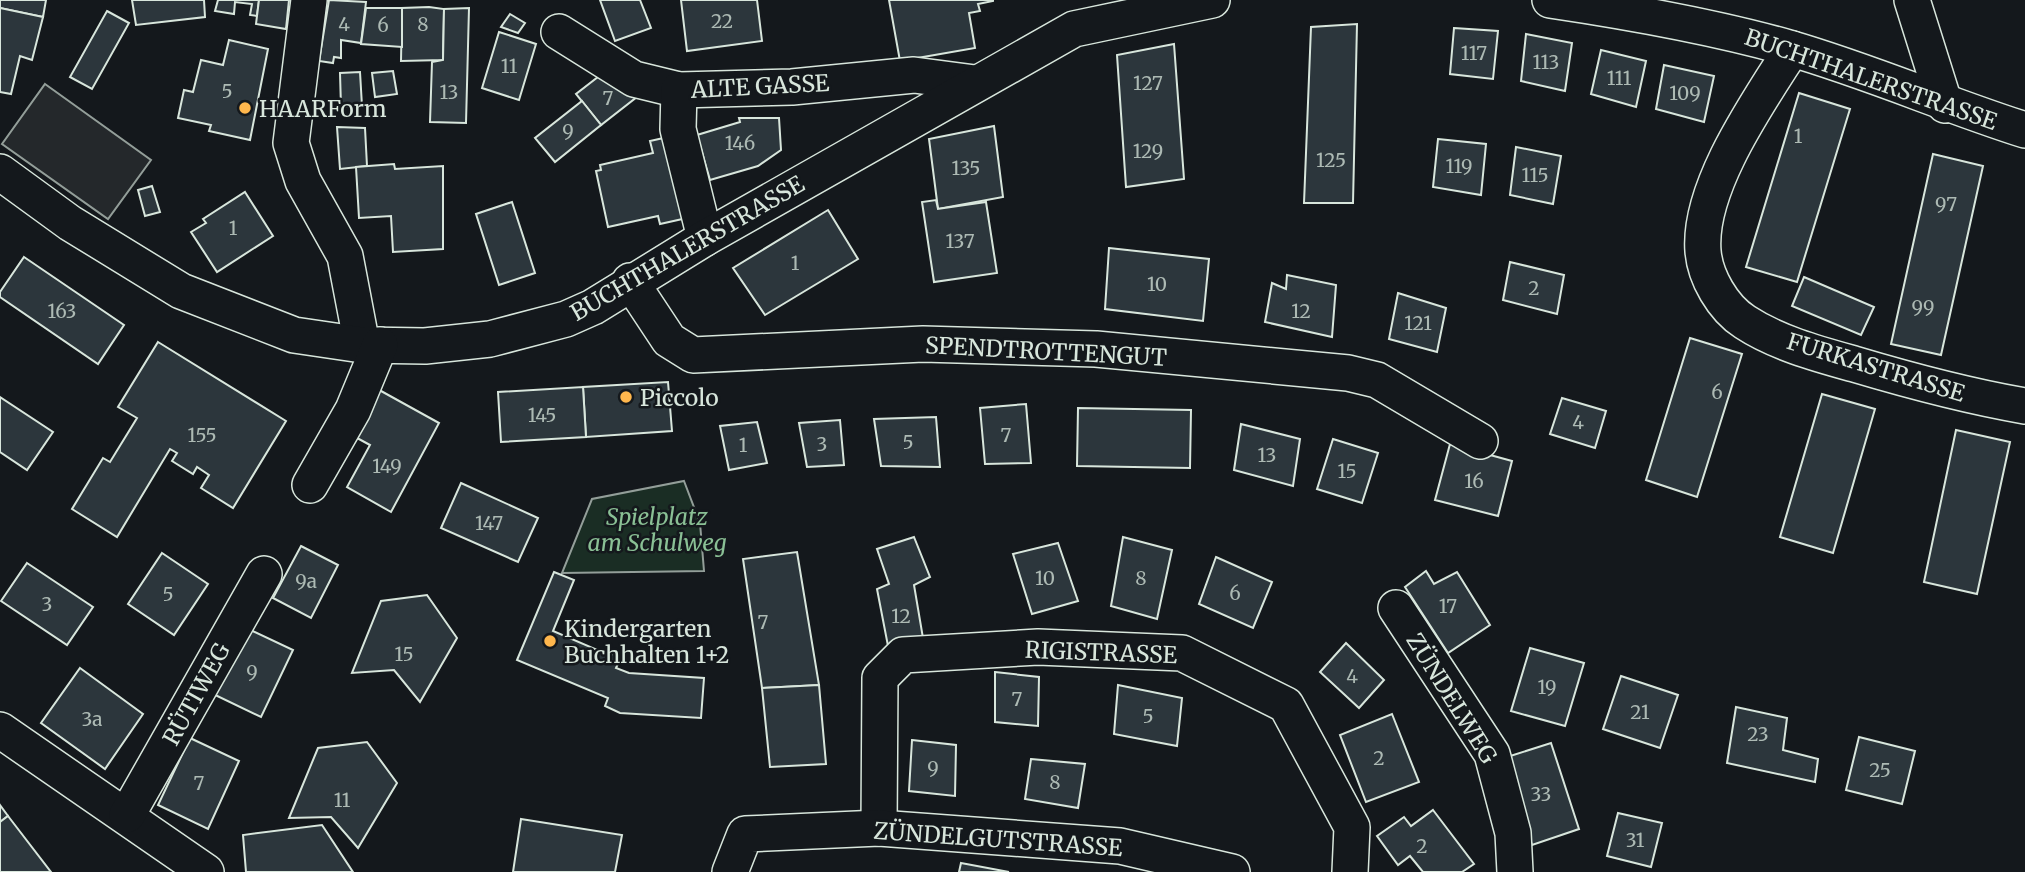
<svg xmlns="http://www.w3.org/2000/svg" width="2025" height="872" font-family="Merriweather,serif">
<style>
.green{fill:#1a2d24;stroke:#939e99;stroke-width:2}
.parking{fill:#24282b;stroke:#939e99;stroke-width:2}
.building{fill:#2c363c;stroke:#d8e6dc;stroke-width:2}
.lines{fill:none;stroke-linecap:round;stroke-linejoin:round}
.minor-casing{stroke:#d8e6dc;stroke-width:38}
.minor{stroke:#14181c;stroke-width:35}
.poi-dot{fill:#ffb74d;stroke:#14181c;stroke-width:2.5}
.labels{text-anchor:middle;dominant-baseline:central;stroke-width:5;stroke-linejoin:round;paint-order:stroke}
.number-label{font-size:19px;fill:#adbab4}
.street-label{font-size:23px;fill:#d8e6dc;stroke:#14181c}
.poi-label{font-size:23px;fill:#d8e6dc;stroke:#14181c;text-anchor:start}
.park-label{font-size:23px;font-style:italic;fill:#8ac095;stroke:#14181c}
</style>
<rect width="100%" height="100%" fill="#14181c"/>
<polygon class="green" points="684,481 700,523 704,571 562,573 592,499"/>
<polygon class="parking" points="45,84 151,160 108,219 2,144"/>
<g class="building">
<polygon points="0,0 46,0 43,17 0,8"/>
<polygon points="132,0 204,0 205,17 136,25"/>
<polygon points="218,0 259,0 257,16 250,15 252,4 235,2 234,14 215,11"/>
<polygon points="259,0 289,0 286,29 256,24"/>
<polygon points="329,0 366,2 361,43 341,40 341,58 334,57 333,63 319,61"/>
<polygon points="600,0 640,0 651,28 615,41"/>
<polygon points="681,0 757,0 762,41 687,51"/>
<polygon points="889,0 993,0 993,1 978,4 980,11 969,13 975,48 900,61"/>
<polygon points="429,7 444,9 443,60 401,61 402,8"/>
<polygon points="0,8 43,17 32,60 20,56 11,94 0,92"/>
<polygon points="366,8 402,8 402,47 361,44"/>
<polygon points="469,8 466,123 430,122 432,62 443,60 444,9"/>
<polygon points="107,11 129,23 92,89 70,77"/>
<polygon points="510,14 525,23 518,33 501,27"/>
<polygon points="1357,24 1353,203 1304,203 1311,27"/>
<polygon points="1454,28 1498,31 1493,79 1450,74"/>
<polygon points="499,32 536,44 519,100 482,88"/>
<polygon points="1526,34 1572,43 1565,91 1521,81"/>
<polygon points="229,40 268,49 250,140 209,131 211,125 178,118 184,90 193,92 201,60 223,65"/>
<polygon points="1174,44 1184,179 1126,187 1117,55"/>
<polygon points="1601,50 1646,61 1636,107 1591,94"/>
<polygon points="1664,65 1714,76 1704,122 1656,109"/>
<polygon points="607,70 642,93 601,125 576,94"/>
<polygon points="393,71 397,94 375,97 372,73"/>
<polygon points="360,72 362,106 341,107 340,73"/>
<polygon points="1799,93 1850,109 1797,282 1746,267"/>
<polygon points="582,101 601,125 555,162 535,138"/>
<polygon points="739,118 779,118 781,150 758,166 710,180 697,135 740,122"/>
<polygon points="994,126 1003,197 938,209 929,139"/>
<polygon points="337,127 365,128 367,166 340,169"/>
<polygon points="668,137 687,218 660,224 658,216 608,227 596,171 601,170 600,165 653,153 650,141"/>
<polygon points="1438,139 1486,144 1481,195 1433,187"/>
<polygon points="1516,147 1561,156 1553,204 1510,195"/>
<polygon points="1933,154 1983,166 1941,355 1891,344"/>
<polygon points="394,164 395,169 443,166 443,249 393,252 391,216 359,218 356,167"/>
<polygon points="152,186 160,212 145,216 138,190"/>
<polygon points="245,192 273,236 217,272 191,232 206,223 203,219"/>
<polygon points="936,200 938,209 986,202 997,273 934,282 922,202"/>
<polygon points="512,202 535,273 499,285 476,214"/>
<polygon points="828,210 858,259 765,315 733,268"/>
<polygon points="1109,248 1209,259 1203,321 1105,309"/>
<polygon points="24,257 124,325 98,364 0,297 0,292"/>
<polygon points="1510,262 1564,275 1557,314 1503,300"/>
<polygon points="1287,275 1336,285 1332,337 1265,322 1272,283 1286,289"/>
<polygon points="1804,277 1874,307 1861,335 1792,306"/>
<polygon points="1398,293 1446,308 1437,352 1389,339"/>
<polygon points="1690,338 1742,354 1697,497 1646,480"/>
<polygon points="158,342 286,421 233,508 201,488 209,475 197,467 193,474 172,461 177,453 170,449 117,537 72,509 103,458 110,462 137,418 118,407"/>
<polygon points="668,382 672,431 586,437 583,387"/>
<polygon points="372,386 439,423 391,512 347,487 370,445 346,432"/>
<polygon points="583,387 586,437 501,442 498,392"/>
<polygon points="1822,394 1875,409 1833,553 1780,537"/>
<polygon points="0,397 53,432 27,470 0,452"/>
<polygon points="1562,398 1606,411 1595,448 1550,434"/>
<polygon points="1026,404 1031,463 985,464 980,408"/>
<polygon points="1078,408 1191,410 1190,468 1077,466"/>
<polygon points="936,417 940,467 881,466 874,419"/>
<polygon points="840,420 844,465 807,467 799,423"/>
<polygon points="757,422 767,463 729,470 720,426"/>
<polygon points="1241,424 1300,439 1293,486 1234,470"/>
<polygon points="1956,430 2010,442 1977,594 1924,582"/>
<polygon points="1333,439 1378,453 1362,503 1317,489"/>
<polygon points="1450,444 1512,461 1498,516 1435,500"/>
<polygon points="461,483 538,518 518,562 441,528"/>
<polygon points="914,537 930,577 914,585 924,644 888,646 877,589 889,584 877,549"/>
<polygon points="1123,537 1172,550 1157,619 1111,606"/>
<polygon points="1058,543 1078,601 1032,614 1013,554"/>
<polygon points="301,546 338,565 311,618 273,598"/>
<polygon points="797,552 819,685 762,688 743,559"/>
<polygon points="162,553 208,584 174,635 128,604"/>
<polygon points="1216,557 1272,582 1253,628 1199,604"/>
<polygon points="27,563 93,607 67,645 1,601"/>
<polygon points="1426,571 1434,584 1457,572 1490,625 1448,653 1405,587"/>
<polygon points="554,572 574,580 553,631 611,656 613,650 622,655 616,668 629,673 704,678 701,718 620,713 605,706 608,698 517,660"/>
<polygon points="427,595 457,638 420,702 394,670 352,673 381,601"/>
<polygon points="244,627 293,650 261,717 211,693"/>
<polygon points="1346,643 1384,680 1359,708 1320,672"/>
<polygon points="1530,648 1584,663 1565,726 1511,711"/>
<polygon points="80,668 143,714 105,769 41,723"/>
<polygon points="995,672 1039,677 1038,726 995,722"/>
<polygon points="1621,676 1678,695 1660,748 1603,729"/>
<polygon points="819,685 826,764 770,767 762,688"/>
<polygon points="1118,685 1182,698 1177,746 1114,734"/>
<polygon points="1736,707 1787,718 1783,750 1818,759 1815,782 1727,763"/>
<polygon points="1392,714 1419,782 1366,802 1340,735"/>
<polygon points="1859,737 1915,751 1902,804 1846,790"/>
<polygon points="190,738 239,761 208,829 158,805"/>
<polygon points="912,740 956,745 955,796 909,791"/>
<polygon points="367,742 397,783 358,848 331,817 289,818 318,748"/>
<polygon points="1551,743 1579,829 1532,845 1504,758"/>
<polygon points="1031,759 1085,764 1078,808 1025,799"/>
<polygon points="0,805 8,816 0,822"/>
<polygon points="1433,810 1474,864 1462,872 1423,872 1410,856 1398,865 1377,836 1404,817 1411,826"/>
<polygon points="1618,813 1662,823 1651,867 1607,856"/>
<polygon points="8,816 51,872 0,872 0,822"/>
<polygon points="521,819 622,835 615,872 513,872"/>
<polygon points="322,825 353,872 246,872 243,835"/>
<polygon points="961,863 1009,872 959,872"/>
</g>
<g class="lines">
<defs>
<g id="minor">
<polyline points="309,0 291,143 303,181 345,256 362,345"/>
<path d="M1550 0C1631 12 1711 26 1789 48 1869 71 1946 105 2025 130"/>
<polyline points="1912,0 1945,105"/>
<polyline points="559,32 634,79 679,90 792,87 914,75 975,83"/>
<path d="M1792 49C1759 101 1698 187 1703 251 1705 277 1723 308 1745 322 1777 343 1818 354 1854 364 1911 381 1967 396 2025 406"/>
<polyline points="679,90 678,129 705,238"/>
<polyline points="0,172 70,223 181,291 294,335 362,345 425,346 490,339 566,319 593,307 705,238 1074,29 1212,0"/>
<polyline points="630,281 669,340 693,355 923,344 1096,349 1348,373 1377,380 1480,441"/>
<polyline points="310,485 353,410 380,345"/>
<polyline points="1396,608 1492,754 1513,833 1515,872"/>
<polyline points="0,730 206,872"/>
<polyline points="127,815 264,574"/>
<polyline points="879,828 880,678 903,655 1038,647 1182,653 1286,705 1352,827 1350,872"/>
<polyline points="730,872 745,834 879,828 1120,846 1232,872"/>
</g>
</defs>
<use href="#minor" class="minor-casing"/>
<use href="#minor" class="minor"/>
</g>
<g class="poi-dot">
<circle cx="245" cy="108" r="7"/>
<circle cx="626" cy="397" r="7"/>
<circle cx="550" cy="641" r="7"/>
</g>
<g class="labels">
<g class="number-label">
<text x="722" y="21">22</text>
<text x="344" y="24">4</text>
<text x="423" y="24">8</text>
<text x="383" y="25">6</text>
<text x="1474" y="53">117</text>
<text x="1546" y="62">113</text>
<text x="509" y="66">11</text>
<text x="1619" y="78">111</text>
<text x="1148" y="83">127</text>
<text x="227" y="91">5</text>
<text x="449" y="92">13</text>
<text x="1685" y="93">109</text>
<text x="608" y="98">7</text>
<text x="568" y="131">9</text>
<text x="1798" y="136">1</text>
<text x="740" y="143">146</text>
<text x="1148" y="151">129</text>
<text x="1331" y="160">125</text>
<text x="1459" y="166">119</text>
<text x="966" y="168">135</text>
<text x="1535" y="175">115</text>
<text x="1946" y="204">97</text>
<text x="233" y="228">1</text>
<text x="960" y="241">137</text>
<text x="795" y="263">1</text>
<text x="1157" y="284">10</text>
<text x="1534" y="288">2</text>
<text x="1923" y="307">99</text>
<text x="62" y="311">163</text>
<text x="1301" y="311">12</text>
<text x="1418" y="323">121</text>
<text x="1717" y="392">6</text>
<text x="542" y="415">145</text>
<text x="1578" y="422">4</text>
<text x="202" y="435">155</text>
<text x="1006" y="435">7</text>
<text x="908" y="442">5</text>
<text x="822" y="444">3</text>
<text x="743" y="445">1</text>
<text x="1267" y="455">13</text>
<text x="387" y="466">149</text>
<text x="1347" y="471">15</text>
<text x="1474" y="481">16</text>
<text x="489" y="523">147</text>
<text x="1045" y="578">10</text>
<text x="1141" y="578">8</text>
<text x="306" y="581">9a</text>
<text x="1235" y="593">6</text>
<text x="168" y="594">5</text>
<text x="47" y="604">3</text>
<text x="1448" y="606">17</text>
<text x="901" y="616">12</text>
<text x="763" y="622">7</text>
<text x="404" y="654">15</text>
<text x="252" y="672">9</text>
<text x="1352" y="676">4</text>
<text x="1547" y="687">19</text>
<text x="1017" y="699">7</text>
<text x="1640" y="712">21</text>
<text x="1148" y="716">5</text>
<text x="92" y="719">3a</text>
<text x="1758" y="734">23</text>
<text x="1379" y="758">2</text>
<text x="933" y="768">9</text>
<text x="1880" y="770">25</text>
<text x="1055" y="782">8</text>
<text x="199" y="783">7</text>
<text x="1541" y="794">33</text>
<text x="342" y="800">11</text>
<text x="1635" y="840">31</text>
<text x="1422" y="846">2</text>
</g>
<g class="street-label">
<text transform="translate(1871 79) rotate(19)">BUCHTHALERSTRASSE</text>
<text transform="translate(760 86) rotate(-3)">ALTE GASSE</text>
<text transform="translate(687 248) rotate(-30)">BUCHTHALERSTRASSE</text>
<text transform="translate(1046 351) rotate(3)">SPENDTROTTENGUT</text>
<text transform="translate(1876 367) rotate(17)">FURKASTRASSE</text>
<text transform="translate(1101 652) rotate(2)">RIGISTRASSE</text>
<text transform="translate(196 694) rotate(-61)">RÜTIWEG</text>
<text transform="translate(1452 698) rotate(58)">ZÜNDELWEG</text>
<text transform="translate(998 839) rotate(4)">ZÜNDELGUTSTRASSE</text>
</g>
<g class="poi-label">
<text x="259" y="108">HAARForm</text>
<text x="640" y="397">Piccolo</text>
<text x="564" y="628">Kindergarten<tspan x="564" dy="26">Buchhalten 1+2</tspan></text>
</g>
<g class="park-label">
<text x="657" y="516">Spielplatz<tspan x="657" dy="26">am Schulweg</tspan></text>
</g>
</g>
</svg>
